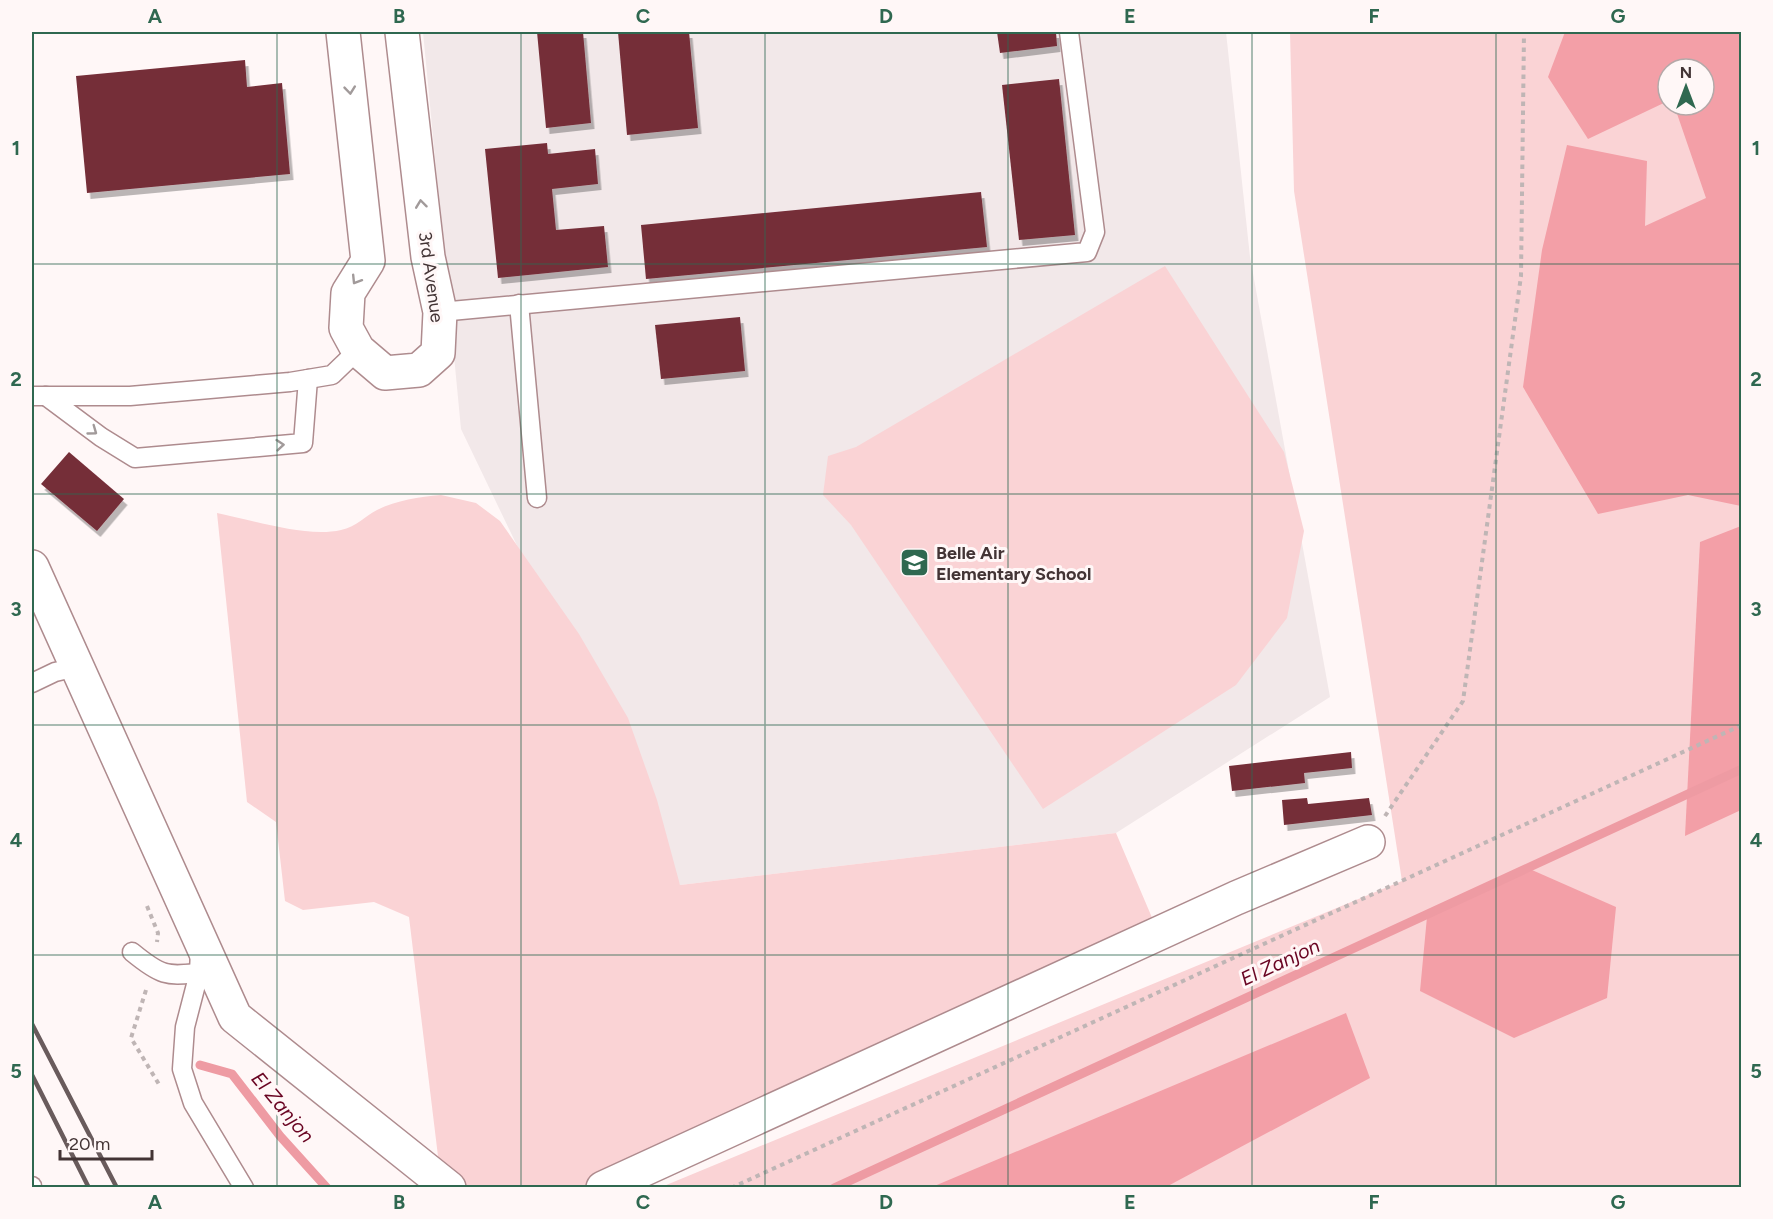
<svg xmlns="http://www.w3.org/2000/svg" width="1773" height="1219" font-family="Figtree,sans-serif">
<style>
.built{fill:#f2e8e9}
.green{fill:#fad3d5;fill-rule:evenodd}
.forest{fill:#f39fa7}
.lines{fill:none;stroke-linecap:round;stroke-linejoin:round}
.stream{stroke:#ee9ba3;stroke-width:9}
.building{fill:#752e39;filter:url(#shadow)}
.lane-casing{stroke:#ae8b8e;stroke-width:21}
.street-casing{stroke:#ae8b8e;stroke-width:36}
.path{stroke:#bfb5b5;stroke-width:4;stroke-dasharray:4.5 4.5;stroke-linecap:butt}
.lane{stroke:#fff;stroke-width:18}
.street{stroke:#fff;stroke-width:33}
.rail{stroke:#695b5c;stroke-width:4.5}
.oneway{stroke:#a19a9a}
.grid{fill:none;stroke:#2f6850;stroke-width:1.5;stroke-opacity:0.55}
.labels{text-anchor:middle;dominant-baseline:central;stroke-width:6;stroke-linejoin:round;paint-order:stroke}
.street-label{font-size:18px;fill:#433435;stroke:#fff7f7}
.poi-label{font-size:18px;font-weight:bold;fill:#433435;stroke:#fff7f7;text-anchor:start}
.water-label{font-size:20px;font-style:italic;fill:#690422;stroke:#fff7f7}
.neatline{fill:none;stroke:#2f6850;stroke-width:2}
.grid-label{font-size:20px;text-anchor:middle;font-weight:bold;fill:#2f6850}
</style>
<defs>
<filter id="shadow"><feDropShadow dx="3.5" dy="6" stdDeviation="0" flood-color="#0004"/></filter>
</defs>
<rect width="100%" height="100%" fill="#fff7f7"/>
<polygon class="built" points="423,32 1226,32 1250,257 1330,697 1116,833 680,885 461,429"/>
<g class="green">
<path d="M1290 32H1741V1187L659 1188 1402 881 1294 191ZM1668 69H1704V105H1668Z"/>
<polygon points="1165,266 1284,452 1304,531 1287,618 1236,685 1043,809 851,525 823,495 828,456 856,447"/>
<path d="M441 495 476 503 500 521 579 634 628 718 657 800 680 885 1116 833 1153 920 581 1187 463 1188 441 1181 409 917 374 902 303 910 285 901 276 822 247 802 217 513C252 520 306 538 341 530 356 527 365 516 377 510 397 500 419 497 441 495Z"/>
</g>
<g class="forest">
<polygon points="1565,32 1741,32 1741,506 1688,495 1598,514 1523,387 1542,250 1567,145 1647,161 1645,226 1706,198 1674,105 1704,105 1704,69 1668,69 1668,101 1588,139 1548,77"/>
<polygon points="1741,526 1741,810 1685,836 1700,542"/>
<polygon points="1532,870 1616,907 1607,998 1514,1038 1420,991 1427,917"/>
<polygon points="1346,1013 1370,1078 1166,1187 932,1187"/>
</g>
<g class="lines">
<g class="stream">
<polyline points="200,1065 232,1074 280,1136 327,1188"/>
<polyline points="834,1188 1742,769"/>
</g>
</g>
<g class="building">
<polygon points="537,32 583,32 591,123 546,128"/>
<polygon points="618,32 689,32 698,128 627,135"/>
<polygon points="997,32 1056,32 1057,46 1000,53"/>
<polygon points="245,60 247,87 282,83 290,174 87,193 76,76"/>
<polygon points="1059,79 1075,235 1019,240 1002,85"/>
<polygon points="547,143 548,154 595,149 598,184 552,189 556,230 604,226 608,267 498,278 485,149"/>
<polygon points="981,192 987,247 646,279 641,225"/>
<polygon points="740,317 745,371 661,379 655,325"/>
<polygon points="69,452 124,499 97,531 41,484"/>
<polygon points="1351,752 1352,768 1304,773 1305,783 1232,791 1229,766"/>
<polygon points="1307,798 1308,804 1369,798 1372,815 1284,825 1282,800"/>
</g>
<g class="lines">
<defs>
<g id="lane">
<polyline points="519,304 537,498"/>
<polyline points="440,312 1087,252 1095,232 1069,32"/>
<polyline points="32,396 130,396 290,382 332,375 358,350"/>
<polyline points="46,396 101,437 135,458 303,443 308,379"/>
<polyline points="32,683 55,672 77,667"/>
<polyline points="200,950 199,973 185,1027 182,1069 193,1103 244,1188"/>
<path d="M132 952C166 980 168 975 210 972"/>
<polyline points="32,1186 32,1188"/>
</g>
<g id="street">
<polyline points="343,32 368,261 348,293 346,328 358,350 385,373 419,370 438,353 440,312 428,257 402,32"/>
<polyline points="32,567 235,1017 449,1188"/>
<polyline points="603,1188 1236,898 1368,842"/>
</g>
</defs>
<use href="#lane" class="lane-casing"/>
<use href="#street" class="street-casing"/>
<g class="path">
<polyline points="1385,816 1463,701 1521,276 1524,32"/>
<polyline points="147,906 158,933 157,942"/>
<polyline points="146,990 131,1038 160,1086"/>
<polyline points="731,1188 1742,725"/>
</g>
<use href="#lane" class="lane"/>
<use href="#street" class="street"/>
<g class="rail">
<polyline points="32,1024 117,1188"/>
<polyline points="32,1075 89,1188"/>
</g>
</g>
<defs><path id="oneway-chevron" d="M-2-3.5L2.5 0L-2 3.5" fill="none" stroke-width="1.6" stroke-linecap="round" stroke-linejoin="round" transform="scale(1.5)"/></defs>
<g class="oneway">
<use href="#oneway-chevron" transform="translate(350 90) rotate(84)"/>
<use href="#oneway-chevron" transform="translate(421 204) rotate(-97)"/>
<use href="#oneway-chevron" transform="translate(356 280) rotate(122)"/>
<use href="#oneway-chevron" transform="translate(93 431) rotate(36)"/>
<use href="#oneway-chevron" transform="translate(280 445) rotate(-5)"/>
</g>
<path class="grid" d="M277 32V1188M521 32V1188M765 32V1188M1008 32V1188M1252 32V1188M1496 32V1188M32 264H1742M32 494H1742M32 725H1742M32 955H1742"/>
<defs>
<symbol id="school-square" viewBox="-11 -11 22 22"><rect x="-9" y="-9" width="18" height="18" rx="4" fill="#2f6850" stroke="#fff7f7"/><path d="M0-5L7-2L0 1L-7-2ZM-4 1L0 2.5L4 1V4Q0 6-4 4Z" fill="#fff"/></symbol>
</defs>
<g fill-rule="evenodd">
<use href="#school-square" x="898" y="546" width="33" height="33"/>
</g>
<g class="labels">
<g class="street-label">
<text transform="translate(431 277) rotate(82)">3rd Avenue</text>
</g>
<g class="poi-label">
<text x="936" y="553">Belle Air<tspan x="936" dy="21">Elementary School</tspan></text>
</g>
<g class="water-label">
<text transform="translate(1280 962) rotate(-25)">El Zanjon</text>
<text transform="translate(283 1107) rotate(50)">El Zanjon</text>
</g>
</g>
<rect width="1773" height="1219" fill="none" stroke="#fff7f7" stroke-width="66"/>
<g transform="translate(1686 87)"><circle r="28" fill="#fff7f7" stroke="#b4a9a9" stroke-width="1.5"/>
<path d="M0-4.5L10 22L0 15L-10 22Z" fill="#2f6850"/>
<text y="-9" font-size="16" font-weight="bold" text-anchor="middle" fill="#433435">N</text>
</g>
<path d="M60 1150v9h92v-9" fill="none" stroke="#433435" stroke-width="3"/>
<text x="69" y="1150" font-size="18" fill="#433435" stroke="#fff7f7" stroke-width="4.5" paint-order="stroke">20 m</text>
<rect x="33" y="33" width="1707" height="1153" class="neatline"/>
<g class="grid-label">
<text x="155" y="23">A</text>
<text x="399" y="23">B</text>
<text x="643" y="23">C</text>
<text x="886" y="23">D</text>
<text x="1130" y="23">E</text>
<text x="1374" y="23">F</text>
<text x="1618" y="23">G</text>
<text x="16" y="155">1</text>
<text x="1756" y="155">1</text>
<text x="16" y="386">2</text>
<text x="1756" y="386">2</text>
<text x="16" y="616">3</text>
<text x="1756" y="616">3</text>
<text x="16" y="847">4</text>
<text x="1756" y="847">4</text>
<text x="16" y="1078">5</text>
<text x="1756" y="1078">5</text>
<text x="155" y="1209">A</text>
<text x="399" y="1209">B</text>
<text x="643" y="1209">C</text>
<text x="886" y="1209">D</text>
<text x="1130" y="1209">E</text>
<text x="1374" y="1209">F</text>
<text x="1618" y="1209">G</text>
</g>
</svg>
